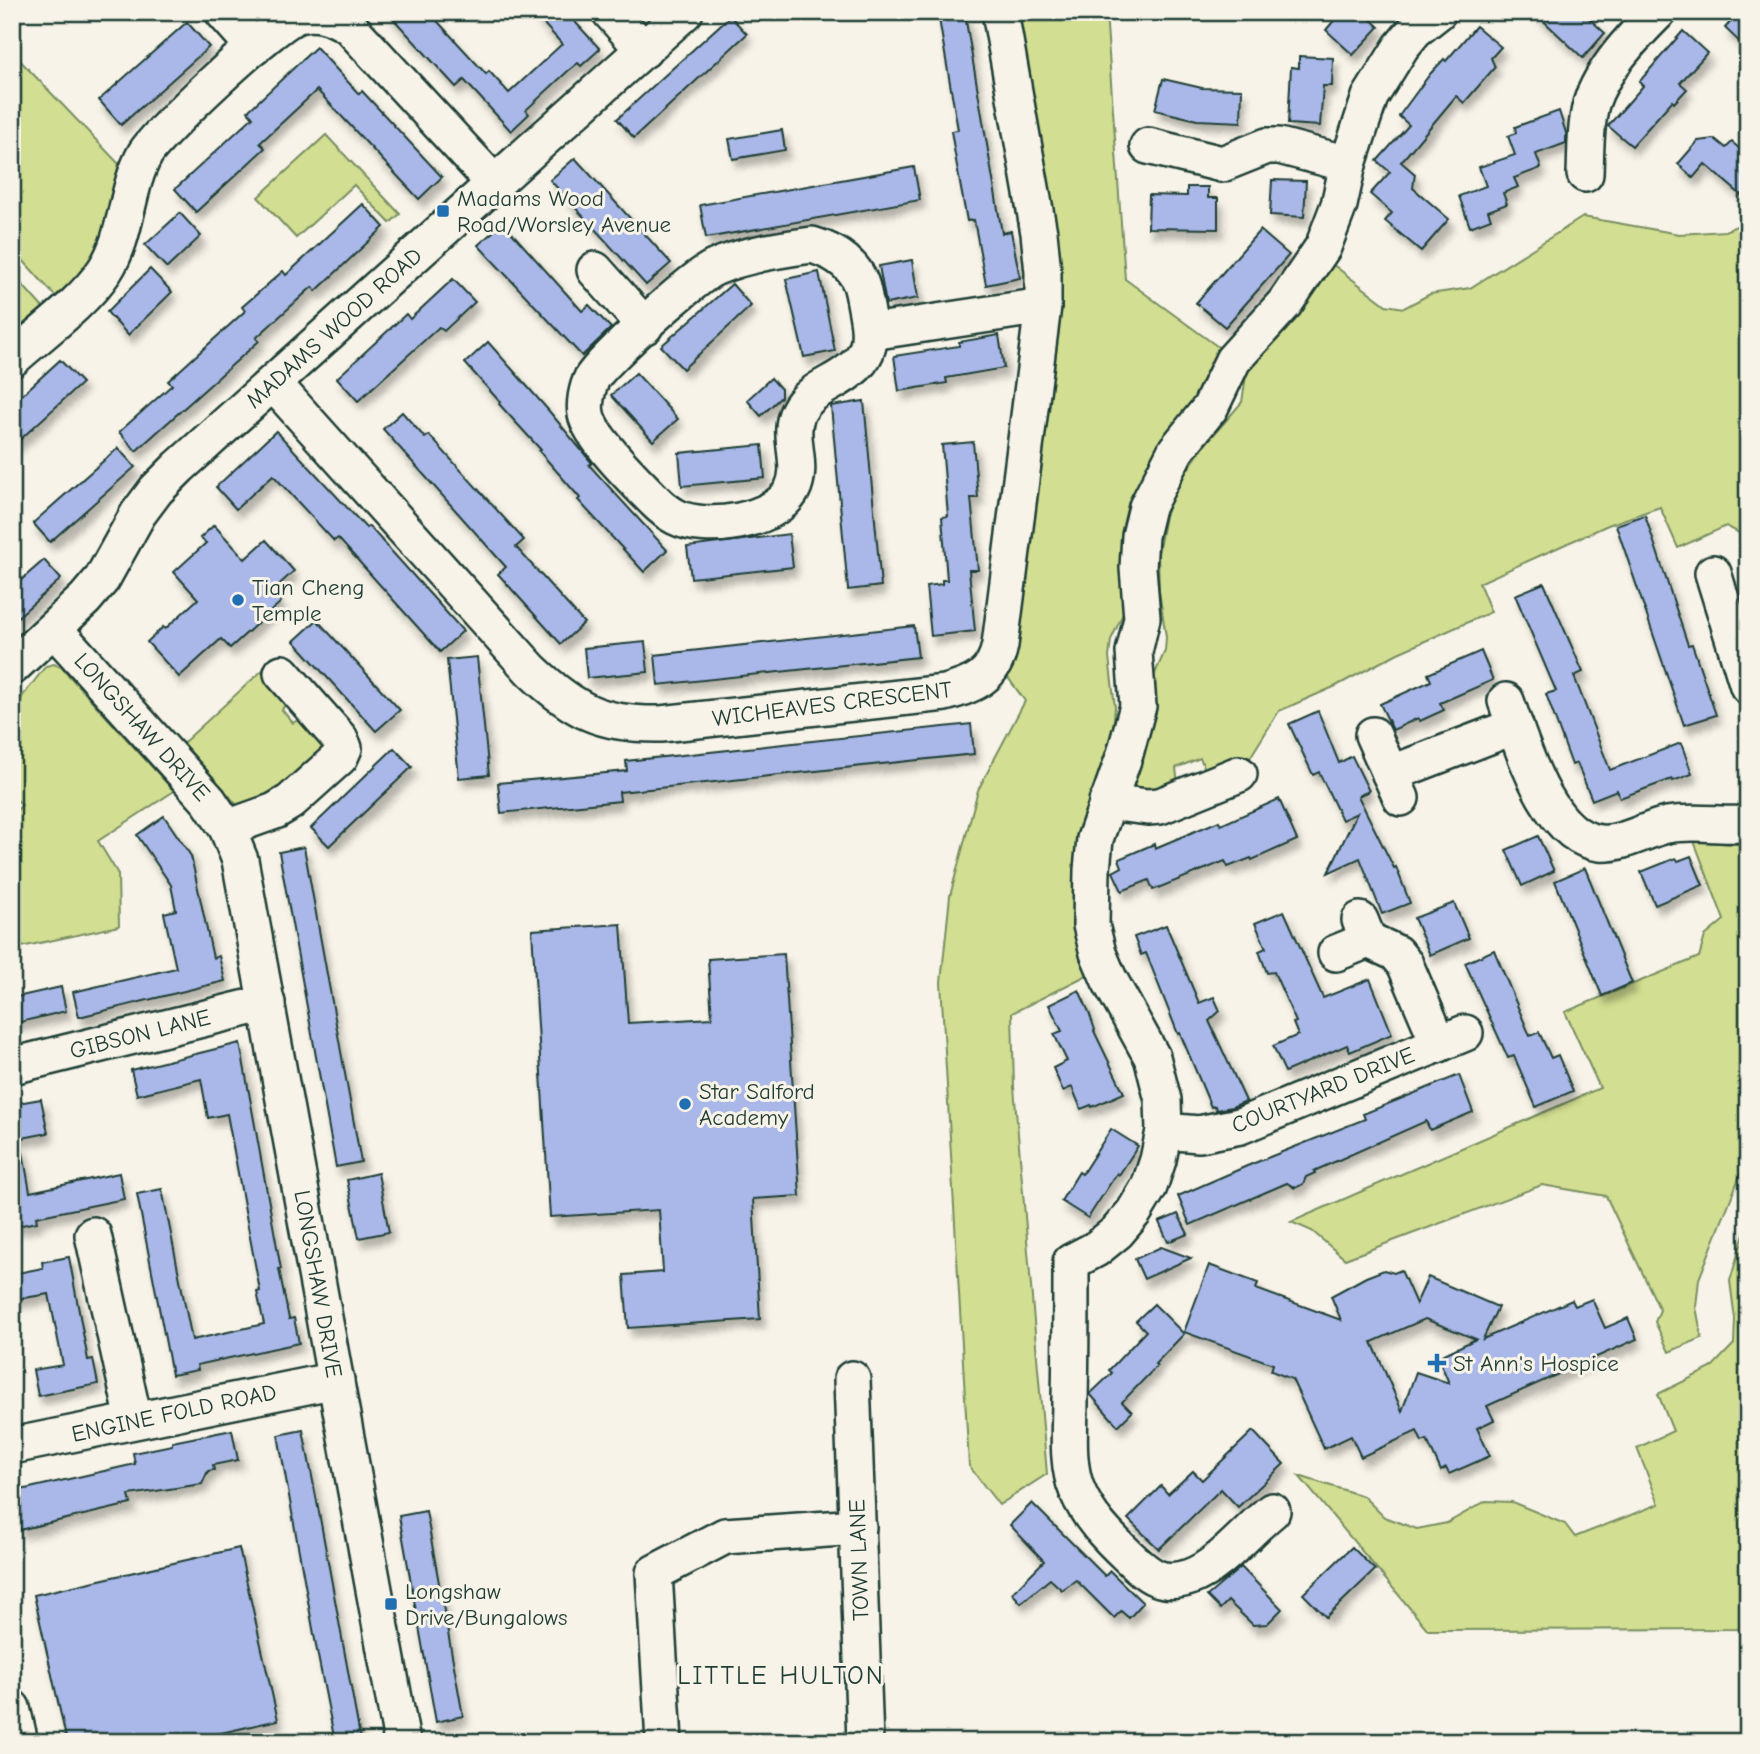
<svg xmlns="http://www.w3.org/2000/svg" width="1760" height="1754" font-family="'Comic Neue',sans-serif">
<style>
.green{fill:#d2de91;stroke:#788e62;stroke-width:2}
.building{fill:#a9b8e8;stroke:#1f3d34;stroke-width:2;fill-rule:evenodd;filter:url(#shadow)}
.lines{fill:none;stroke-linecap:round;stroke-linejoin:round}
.minor-casing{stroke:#1f3d34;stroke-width:40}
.minor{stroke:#f7f3e8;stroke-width:35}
.poi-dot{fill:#1f6fb2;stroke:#f7f3e8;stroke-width:2.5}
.labels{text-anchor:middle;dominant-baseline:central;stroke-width:6;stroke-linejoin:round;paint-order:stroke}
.poi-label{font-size:23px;fill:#1f3d34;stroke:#f7f3e8;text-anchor:start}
.street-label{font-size:23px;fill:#1f3d34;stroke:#f7f3e8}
.quarter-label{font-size:26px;letter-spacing:2px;fill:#1f3d34;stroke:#f7f3e8}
</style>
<defs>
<filter id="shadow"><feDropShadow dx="4.5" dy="8" stdDeviation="3.5" flood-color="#0004"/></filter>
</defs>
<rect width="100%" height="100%" fill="#f7f3e8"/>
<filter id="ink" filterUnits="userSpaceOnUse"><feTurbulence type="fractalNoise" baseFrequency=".0143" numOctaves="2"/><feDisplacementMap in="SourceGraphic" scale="14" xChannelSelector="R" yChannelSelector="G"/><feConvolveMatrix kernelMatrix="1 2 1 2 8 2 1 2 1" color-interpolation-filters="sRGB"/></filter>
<g filter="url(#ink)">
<g class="green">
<polygon points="1012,12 1106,12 1125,279 1221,349 1198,399 1176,422 1139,491 1126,607 1111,640 1109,657 1115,707 1091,973 1012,1013 1014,1087 1047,1474 999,1505 969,1466 941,982 950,896 978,790 1025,701 1001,668 1050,339"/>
<polygon points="12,52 119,164 100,243 87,268 56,297 12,248"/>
<polygon points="326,135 400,214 390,223 354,185 296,238 258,197"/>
<polygon points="1583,217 1679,234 1725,231 1748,221 1748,530 1739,533 1726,526 1678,548 1660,507 1608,525 1479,583 1491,612 1398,653 1336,686 1279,711 1248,761 1207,773 1200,758 1176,768 1178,784 1173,791 1131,794 1148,734 1153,678 1165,651 1166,637 1159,591 1158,554 1165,516 1177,485 1204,446 1242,402 1247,369 1297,317 1332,264 1386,305 1404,308 1430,294 1470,288"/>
<polygon points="12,273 43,308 12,335"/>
<polygon points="54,664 61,667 174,791 98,841 118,874 119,926 12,949 12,815 22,805 12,795 12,710 46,666"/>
<polygon points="267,666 287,701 282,710 293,723 299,719 306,719 328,744 322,759 256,806 236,804 183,743"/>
<polygon points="1694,841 1748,845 1748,1155 1699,1279 1696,1307 1702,1338 1669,1352 1655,1322 1660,1310 1606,1196 1542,1185 1345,1259 1312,1231 1291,1222 1600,1088 1565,1012 1699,957 1705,936 1724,920"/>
<polygon points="1748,1220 1748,1629 1428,1630 1299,1476 1363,1496 1384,1517 1417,1529 1447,1523 1486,1501 1512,1502 1565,1524 1575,1537 1659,1504 1637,1448 1673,1431 1658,1394 1711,1368 1734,1344 1735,1319 1730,1281"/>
</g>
<g class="building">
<polygon points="387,12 429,12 486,74 489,71 509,93 562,44 533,12 566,12 600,49 581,66 578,63 568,71 526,110 529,114 511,131 464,80 456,87"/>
<polygon points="1341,12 1363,12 1379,27 1353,55 1326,30"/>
<polygon points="1534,12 1582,12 1605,33 1583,58"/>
<polygon points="1739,12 1748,12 1748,50 1725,28"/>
<polygon points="965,15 1002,233 1011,231 1020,278 986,285 974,220 967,221 959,178 951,131 958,130 939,19"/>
<polygon points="730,16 747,34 634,138 617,119"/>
<polygon points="187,22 209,47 121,125 99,100"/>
<polygon points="1476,26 1501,47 1491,58 1495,67 1464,103 1456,96 1401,162 1415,174 1413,188 1449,219 1421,251 1385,221 1392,213 1370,194 1390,172 1377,161 1409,125 1399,116 1430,74 1444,59 1446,61"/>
<polygon points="1683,31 1707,53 1680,83 1687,89 1674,103 1672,101 1632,146 1608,126 1643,86 1639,82"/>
<polygon points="316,47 359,94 362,91 442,177 419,199 317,90 260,143 265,148 196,212 175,189 253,117 248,111"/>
<polygon points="1299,56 1333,58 1332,86 1323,86 1320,126 1288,124 1291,67 1299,68"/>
<polygon points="1163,79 1202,88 1242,89 1241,122 1197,120 1155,110"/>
<polygon points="1559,111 1566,133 1566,143 1536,154 1541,168 1514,178 1518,187 1503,193 1507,204 1488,211 1491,219 1470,227 1459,196 1486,186 1479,167 1515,155 1508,136 1516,133 1515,127"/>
<polygon points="782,130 785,150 733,159 729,139"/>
<polygon points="1715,139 1726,148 1732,142 1748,156 1748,201 1705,164 1693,178 1678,164 1698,141"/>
<polygon points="575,158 671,263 646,285 550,180"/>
<polygon points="914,167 920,200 706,238 700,205"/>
<polygon points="1272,180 1306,181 1304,217 1270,215"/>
<polygon points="1187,187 1208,187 1208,198 1218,198 1218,229 1148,228 1149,195 1187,196"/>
<polygon points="363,204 384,227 316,291 312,287 256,338 259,341 136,451 119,432 172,385 168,381 245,311 242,307 283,271 286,275"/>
<polygon points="180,213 201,236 167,268 145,245"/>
<polygon points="503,223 582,311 589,305 611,328 582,356 478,245"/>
<polygon points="1260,230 1289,255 1225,327 1196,303"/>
<polygon points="912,260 918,298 886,304 879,266"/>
<polygon points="150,269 172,292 128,335 107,312"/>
<polygon points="819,272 835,351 804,357 786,279"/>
<polygon points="453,279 475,302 444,331 439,327 358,401 337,378 406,314 410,319"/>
<polygon points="732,284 751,306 683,369 661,346"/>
<polygon points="999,335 1004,368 946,378 947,383 899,391 894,356 959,346 959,342"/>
<polygon points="488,342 549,411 592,463 589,465 667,550 644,572 578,500 580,498 539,451 541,450 499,404 500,402 465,363"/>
<polygon points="60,360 82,383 12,447 12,404"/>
<polygon points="636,373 678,419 653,441 611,395"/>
<polygon points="771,378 781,389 781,397 761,416 747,400"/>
<polygon points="864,401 881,586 848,590 831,406"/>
<polygon points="402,412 425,438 429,435 524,540 516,547 584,623 561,644 498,574 506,567 383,429"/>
<polygon points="276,431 366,528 369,526 463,631 440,652 338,538 334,541 273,475 236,509 216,487"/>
<polygon points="973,442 978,498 971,498 978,570 969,570 975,631 931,636 926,586 942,584 942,580 947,580 942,517 948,516 942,445"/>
<polygon points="762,445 765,478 682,486 679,453"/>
<polygon points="118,448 135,467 50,542 33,523"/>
<polygon points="1645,515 1688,645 1692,644 1716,715 1684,725 1616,525"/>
<polygon points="214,525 245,559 266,540 294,571 272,591 281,602 230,648 221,639 179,677 147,642 163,627 165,629 198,599 174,572 206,543 200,538"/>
<polygon points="789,534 793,567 691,578 687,547"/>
<polygon points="44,560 61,579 12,622 12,588"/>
<polygon points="1544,583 1583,672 1574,676 1610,770 1681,743 1692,774 1673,781 1672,779 1620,798 1617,790 1592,800 1577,763 1572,765 1546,694 1556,691 1515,595"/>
<polygon points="317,620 400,710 376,731 294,641"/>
<polygon points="914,626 918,657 658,685 655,655"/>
<polygon points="645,642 648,672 587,678 584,648"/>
<polygon points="1481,651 1493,680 1440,703 1444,710 1420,721 1418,718 1393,730 1380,704 1431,681 1428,674"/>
<polygon points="477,657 489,775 459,778 447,660"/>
<polygon points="1318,711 1339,763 1352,756 1369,791 1358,796 1394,868 1396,867 1410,903 1382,914 1360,858 1328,873 1357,813 1342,820 1319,772 1313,775 1289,724"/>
<polygon points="971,724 974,754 649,789 619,792 620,801 501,813 498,783 627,771 626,761"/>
<polygon points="394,748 412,767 329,846 311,828"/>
<polygon points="1279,799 1297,840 1252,860 1251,858 1228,867 1225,861 1153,890 1149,880 1122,891 1113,872 1122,867 1119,859 1154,844 1155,848 1219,821 1221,825"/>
<polygon points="164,816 191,856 213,958 219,956 225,981 79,1017 73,992 176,968 164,913 176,910 171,885 137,835"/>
<polygon points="1538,836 1554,871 1522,886 1506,850"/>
<polygon points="304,847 361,1162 336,1167 279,852"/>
<polygon points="1691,856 1703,885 1655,905 1641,872 1676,858 1678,861"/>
<polygon points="1585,868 1632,983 1602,996 1555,881"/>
<polygon points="1454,903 1469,938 1430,955 1414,918"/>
<polygon points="1284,911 1323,998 1370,979 1392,1034 1350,1052 1347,1045 1285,1072 1273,1046 1298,1035 1293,1023 1296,1022 1274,972 1267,973 1259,951 1266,948 1255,923"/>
<polygon points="621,924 628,1023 712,1018 708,959 784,954 800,1196 753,1199 760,1319 628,1328 624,1275 663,1272 659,1210 550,1217 532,930"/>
<polygon points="1166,925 1199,1003 1214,997 1220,1011 1209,1021 1246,1101 1232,1107 1216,1110 1215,1106 1211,1107 1180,1033 1178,1034 1146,953 1141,955 1134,937"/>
<polygon points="1494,950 1530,1036 1539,1032 1551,1058 1558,1055 1573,1091 1536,1107 1514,1056 1508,1058 1465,963"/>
<polygon points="61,987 66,1011 12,1024 12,998"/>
<polygon points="1079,990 1089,1012 1095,1030 1094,1031 1124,1093 1092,1107 1091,1105 1081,1109 1072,1087 1063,1091 1053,1068 1067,1061 1054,1034 1062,1031 1049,1005"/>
<polygon points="240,1043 281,1269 279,1269 289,1319 294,1318 299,1343 197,1365 198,1370 172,1375 137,1194 162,1189 192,1340 264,1324 257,1292 260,1291 227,1114 208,1118 201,1079 137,1095 131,1070"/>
<polygon points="1459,1075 1473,1112 1430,1130 1426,1121 1314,1171 1315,1173 1306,1177 1303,1184 1295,1188 1287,1183 1190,1225 1178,1196 1247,1166 1365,1119 1363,1114"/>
<polygon points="41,1099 48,1133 12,1140 12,1104"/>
<polygon points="1111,1129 1138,1146 1119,1175 1117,1173 1088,1218 1061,1201 1079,1172 1082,1174"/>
<polygon points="22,1147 30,1192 119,1173 124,1199 36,1217 37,1222 12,1227 12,1148"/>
<polygon points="378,1173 389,1232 359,1238 347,1180"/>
<polygon points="1178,1214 1188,1234 1168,1242 1159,1222"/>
<polygon points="1161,1247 1191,1258 1144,1279 1135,1259"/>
<polygon points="69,1257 88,1360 93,1359 98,1384 38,1396 33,1370 63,1365 49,1294 12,1300 12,1274 43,1268 42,1262"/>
<path d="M1209 1265 1258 1283 1256 1289 1341 1320 1331 1296 1366 1277 1384 1270 1394 1273 1401 1270 1416 1304 1428 1277 1498 1307 1483 1339 1572 1300 1575 1306 1592 1299 1605 1328 1628 1318 1637 1339 1487 1406 1494 1420 1477 1428 1490 1456 1449 1474 1446 1468 1441 1471 1427 1440 1422 1442 1417 1431 1361 1457 1351 1436 1324 1449 1292 1379 1271 1371 1273 1364 1184 1332ZM1425 1319 1476 1339 1438 1357 1449 1383 1416 1372 1402 1411 1372 1342Z"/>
<polygon points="1154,1304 1184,1334 1155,1364 1157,1366 1122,1402 1132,1412 1118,1426 1090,1394 1112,1373 1109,1370 1146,1331 1136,1321"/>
<polygon points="232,1430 238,1460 213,1465 214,1470 208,1471 202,1484 129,1495 131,1504 19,1530 12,1492 135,1464 133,1453 172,1445 172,1442"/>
<polygon points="303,1430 318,1507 361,1742 335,1742 317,1651 278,1435"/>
<polygon points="1253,1431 1284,1464 1238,1507 1221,1489 1159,1549 1128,1519 1161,1486 1168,1494 1193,1471 1202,1480"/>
<polygon points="1032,1503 1105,1576 1110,1571 1143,1603 1129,1618 1121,1611 1114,1618 1076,1580 1062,1590 1050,1579 1021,1603 1012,1593 1044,1561 1010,1525"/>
<polygon points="426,1511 463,1716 436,1722 399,1516"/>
<polygon points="1352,1547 1375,1570 1326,1617 1303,1594"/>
<polygon points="239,1548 278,1720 182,1742 67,1742 34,1595"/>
<polygon points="1241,1567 1282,1609 1267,1624 1253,1625 1228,1601 1220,1609 1207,1596"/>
</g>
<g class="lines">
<defs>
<g id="minor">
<polyline points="223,12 254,47"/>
<polyline points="610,12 644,50"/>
<polyline points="1148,146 1222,164 1267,146 1279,146 1348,164"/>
<path d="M1585 174C1586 151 1585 127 1591 104 1602 69 1633 37 1658 12"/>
<path d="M812 245C836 252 858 266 863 292 873 341 877 358 829 384 816 391 805 398 798 412 786 436 805 465 792 490 775 522 705 532 676 517 668 513 661 507 655 501 637 483 590 437 586 414 584 404 587 388 592 378 603 360 694 277 714 268 741 255 782 249 812 245Z"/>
<polyline points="595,270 645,326"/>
<polyline points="871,332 1043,306"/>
<path d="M12 359C42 332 83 303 105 270 128 235 125 190 145 154 157 133 278 19 298 15 318 10 332 16 349 26L494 183"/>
<path d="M273 383 531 670C574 711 601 725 661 724L945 693C974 685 994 677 1000 645L1043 306V272L1039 233 1000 12"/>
<polyline points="1713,573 1748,686"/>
<polyline points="54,629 209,801 227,828 240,860 402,1742"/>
<polyline points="12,667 85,599 102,579 138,514 156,490 179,467 685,12"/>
<path d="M1506 701C1521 742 1547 838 1600 843 1622 845 1645 830 1667 825 1694 820 1721 826 1748 824"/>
<polyline points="1373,735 1401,798"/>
<polyline points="1390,774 1515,726"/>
<polyline points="1107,802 1148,807 1160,806 1239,774"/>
<polyline points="227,828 275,811 290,802 340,757 344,748 340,739 282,673"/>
<polyline points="1368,940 1396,953 1405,964 1439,1044"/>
<polyline points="1336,953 1368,940 1360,920"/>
<polyline points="12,1066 267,1003"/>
<polyline points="1164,1131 1199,1134 1240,1126 1465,1033"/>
<polyline points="93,1235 134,1420"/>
<polyline points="852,1379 865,1742"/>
<polyline points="12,1446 336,1380"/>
<path d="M1272 1511C1247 1531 1220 1566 1190 1577 1161 1587 1148 1575 1129 1557 1108 1537 1088 1517 1077 1490 1066 1464 1070 1428 1070 1400 1071 1354 1071 1308 1071 1262L1096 1249 1117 1232 1134 1212 1149 1187 1158 1160 1164 1131 1163 1100 1152 1057 1109 979 1098 953 1091 925 1092 870 1095 839 1125 754 1138 706 1134 652 1142 618 1138 568 1140 536 1147 507 1176 450 1210 408 1233 360 1285 303 1323 247 1339 205 1348 164 1370 97 1401 47 1415 30 1438 12"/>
<polyline points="12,1708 20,1742"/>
<polyline points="664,1742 654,1573 725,1536 858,1527"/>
</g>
</defs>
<use href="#minor" class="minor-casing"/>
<use href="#minor" class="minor"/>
</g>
</g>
<g class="poi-dot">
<rect x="436" y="204" width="14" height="14" rx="3.5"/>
<circle cx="238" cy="600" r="7"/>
<circle cx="685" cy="1104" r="7"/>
<path d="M1433.5 1352.5h7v7h7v7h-7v7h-7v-7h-7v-7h7z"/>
<rect x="384" y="1597" width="14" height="14" rx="3.5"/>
</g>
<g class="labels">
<g class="poi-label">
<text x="457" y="198">Madams Wood<tspan x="457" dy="26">Road/Worsley Avenue</tspan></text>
<text x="252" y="587">Tian Cheng<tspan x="252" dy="26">Temple</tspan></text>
<text x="699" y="1091">Star Salford<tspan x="699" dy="26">Academy</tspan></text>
<text x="1453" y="1363">St Ann's Hospice</text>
<text x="405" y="1591">Longshaw<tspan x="405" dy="26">Drive/Bungalows</tspan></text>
</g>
<g class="street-label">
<text transform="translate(334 328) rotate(-42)">MADAMS WOOD ROAD</text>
<text transform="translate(832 704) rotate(-7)">WICHEAVES CRESCENT</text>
<text transform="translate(142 727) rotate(48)">LONGSHAW DRIVE</text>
<text transform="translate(140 1034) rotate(-14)">GIBSON LANE</text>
<text transform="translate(1323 1090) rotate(-22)">COURTYARD DRIVE</text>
<text transform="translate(318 1284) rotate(80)">LONGSHAW DRIVE</text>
<text transform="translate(174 1413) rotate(-12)">ENGINE FOLD ROAD</text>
<text transform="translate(859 1560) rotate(-92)">TOWN LANE</text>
</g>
<g class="quarter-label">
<text x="781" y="1676">LITTLE HULTON</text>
</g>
</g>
<rect width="1760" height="1754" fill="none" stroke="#f7f3e8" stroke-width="42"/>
<rect x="21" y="21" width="1718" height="1712" fill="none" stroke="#1f3d34" stroke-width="2.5" filter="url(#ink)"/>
</svg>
